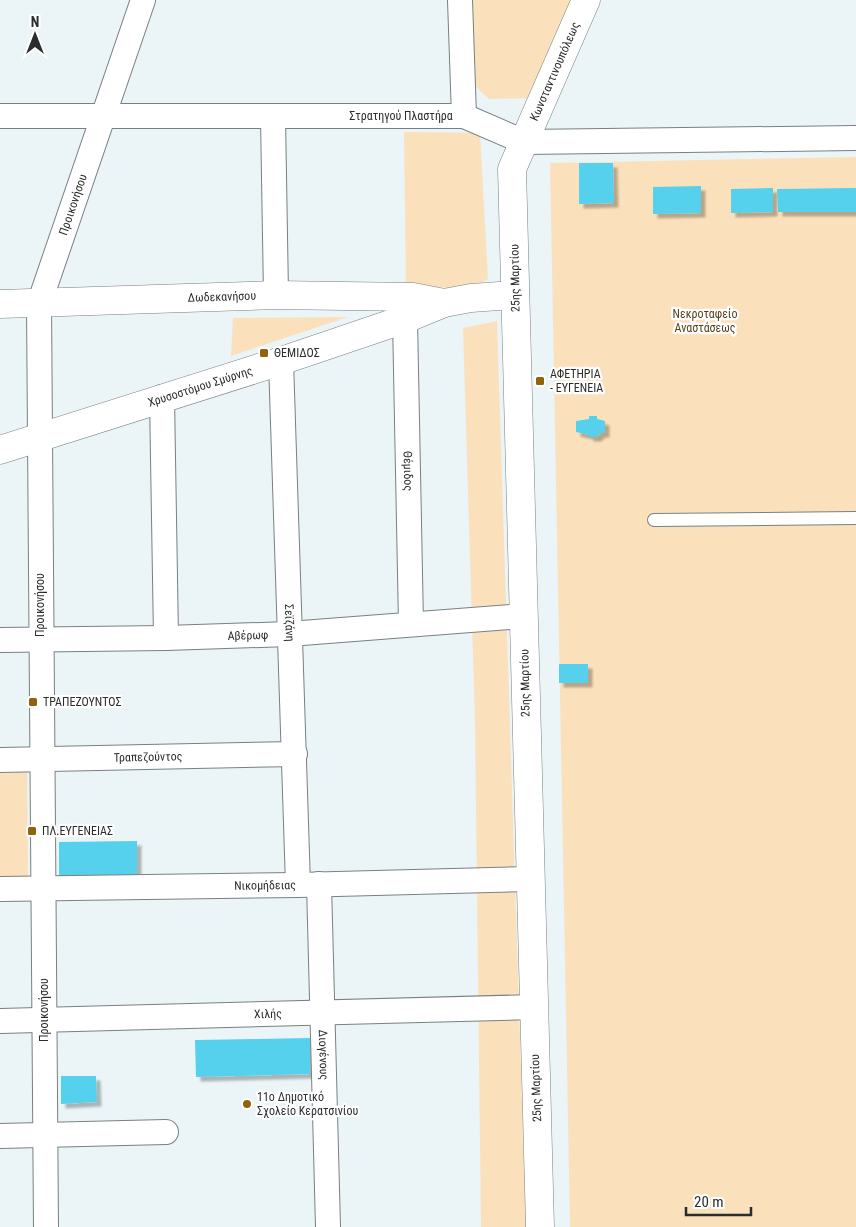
<svg xmlns="http://www.w3.org/2000/svg" width="856" height="1227" font-family="'Roboto Condensed',sans-serif">
<style>
.green{fill:#fbe1bb}
.building{fill:#54d1ed;filter:url(#shadow)}
.lines{fill:none;stroke-linecap:round;stroke-linejoin:round}
.lane-casing{stroke:#788082;stroke-width:14}
.street-casing{stroke:#788082;stroke-width:26}
.secondary-casing{stroke:#788082;stroke-width:29}
.lane{stroke:#fff;stroke-width:12}
.street{stroke:#fff;stroke-width:24}
.secondary{stroke:#fff;stroke-width:28}
.poi-dot{fill:#90630c;stroke:#fff;stroke-width:2}
.labels{text-anchor:middle;dominant-baseline:central;stroke-width:4.5;stroke-linejoin:round;paint-order:stroke}
.street-label{font-size:12px;fill:#2a2d2e;stroke:#fff}
.park-label{font-size:12px;fill:#56401e;stroke:#fff}
.poi-label{font-size:12px;fill:#2a2d2e;stroke:#fff;text-anchor:start}
</style>
<defs>
<filter id="shadow"><feDropShadow dx="4.5" dy="4.5" stdDeviation="1" flood-color="#0004"/></filter>
</defs>
<rect width="100%" height="100%" fill="#ebf4f7"/>
<g class="green">
<polygon points="468,0 587,0 541,98 489,99 471,82"/>
<polygon points="404,132 480,133 488,279 468,289 406,285"/>
<polygon points="856,157 856,1227 570,1227 550,163"/>
<polygon points="348,317 231,356 233,318"/>
<polygon points="497,321 526,1227 481,1227 475,722 463,328"/>
<polygon points="27,765 28,878 0,879 0,766"/>
</g>
<g class="building">
<polygon points="579,163 613,163 614,203 579,204"/>
<polygon points="701,186 701,213 653,214 653,187"/>
<polygon points="773,188 773,212 731,213 731,189"/>
<polygon points="856,188 856,212 778,212 777,189"/>
<polygon points="589,416 597,416 597,419 605,421 605,433 601,433 597,437 589,437 589,435 576,432 576,421 589,419"/>
<rect x="559" y="664" width="29" height="19"/>
<polygon points="137,841 137,880 59,881 59,842"/>
<polygon points="310,1038 310,1074 196,1077 195,1040"/>
<polygon points="61,1076 96,1076 97,1102 61,1104"/>
</g>
<g class="lines">
<defs>
<polyline id="lane" points="654,520 856,518"/>
<g id="street">
<polyline points="460,0 464,116"/>
<path id="s1" d="M0 116H464L524 142 856 138"/>
<polyline points="273,117 276,295"/>
<path id="s2" d="M405 319 411 624"/>
<path id="s3" d="M281 361 298 885"/>
<polyline points="162,397 166,638"/>
<path id="s4" d="M0 640 166 638 289 634 524 616"/>
<path id="s5" d="M0 760 295 754"/>
<path id="s6" d="M319 884 328 1227"/>
<path id="s7" d="M0 889 298 885 530 879"/>
<path id="s8" d="M0 1021 534 1007"/>
<polyline points="0,1136 166,1132"/>
<path id="s9" d="M46 1227 39 304 143 0"/>
</g>
<g id="secondary">
<path id="s10" d="M0 304 276 295 413 297 444 303"/>
<path id="s11" d="M0 450 281 361 405 319 444 303 471 298 515 295"/>
<path id="s12" d="M540 1227 512 169 586 0"/>
</g>
</defs>
<use href="#lane" class="lane-casing"/>
<use href="#street" class="street-casing"/>
<use href="#secondary" class="secondary-casing"/>
<use href="#lane" class="lane"/>
<use href="#street" class="street"/>
<use href="#secondary" class="secondary"/>
</g>
<g class="poi-dot">
<rect x="259" y="348" width="10" height="10" rx="2.5"/>
<rect x="535" y="376" width="10" height="10" rx="2.5"/>
<rect x="28" y="697" width="10" height="10" rx="2.5"/>
<rect x="27" y="826" width="10" height="10" rx="2.5"/>
<circle cx="247" cy="1104" r="5"/>
</g>
<g class="labels">
<g class="street-label">
<text stroke="none"><textPath href="#s12" startOffset="1165">Κωνσταντινουπόλεως</textPath></text>
<text stroke="none"><textPath href="#s1" startOffset="401">Στρατηγού Πλαστήρα</textPath></text>
<text stroke="none"><textPath href="#s9" startOffset="1028">Προικονήσου</textPath></text>
<text transform="translate(515 278) rotate(-91)">25ης Μαρτίου</text>
<text stroke="none"><textPath href="#s10" startOffset="222">Δωδεκανήσου</textPath></text>
<text stroke="none"><textPath href="#s11" startOffset="210">Χρυσοστόμου Σμύρνης</textPath></text>
<text stroke="none"><textPath href="#s2" startOffset="152">Θέμιδος</textPath></text>
<text transform="translate(40 605) rotate(-90)">Προικονήσου</text>
<text stroke="none"><textPath href="#s3" startOffset="262">Σεϊζάνη</textPath></text>
<text stroke="none"><textPath href="#s4" startOffset="248">Αβέρωφ</textPath></text>
<text transform="translate(525 683) rotate(-91)">25ης Μαρτίου</text>
<text stroke="none"><textPath href="#s5" startOffset="148">Τραπεζούντος</textPath></text>
<text stroke="none"><textPath href="#s7" startOffset="265">Νικομήδειας</textPath></text>
<text transform="translate(44 1010) rotate(-90)">Προικονήσου</text>
<text stroke="none"><textPath href="#s8" startOffset="268">Χιλής</textPath></text>
<text stroke="none"><textPath href="#s6" startOffset="171">Διογένους</textPath></text>
<text transform="translate(536 1088) rotate(-92)">25ης Μαρτίου</text>
</g>
<g class="park-label">
<text x="705" y="314">Νεκροταφείο<tspan x="705" dy="14">Αναστάσεως</tspan></text>
</g>
<g class="poi-label">
<text x="274" y="353">ΘΕΜΙΔΟΣ</text>
<text x="550" y="374">ΑΦΕΤΗΡΙΑ<tspan x="550" dy="14">- ΕΥΓΕΝΕΙΑ</tspan></text>
<text x="43" y="702">ΤΡΑΠΕΖΟΥΝΤΟΣ</text>
<text x="42" y="831">ΠΛ.ΕΥΓΕΝΕΙΑΣ</text>
<text x="257" y="1097">11o Δημοτικό<tspan x="257" dy="14">Σχολείο Κερατσινίου</tspan></text>
</g>
</g>
<g transform="translate(35 35)" stroke="#ffffff" stroke-width="4" paint-order="stroke">
<path d="M0-4L9 19L0 12L-9 19Z" fill="#2a2d2e"/>
<text y="-8" font-size="14" font-weight="bold" text-anchor="middle" fill="#2a2d2e">N</text>
</g>
<path d="M686 1207v8h65v-8" fill="none" stroke="#2a2d2e" stroke-width="2.5"/>
<text x="694" y="1207" font-size="15" fill="#2a2d2e" stroke="#ffffff" stroke-width="4" paint-order="stroke">20 m</text>
</svg>
